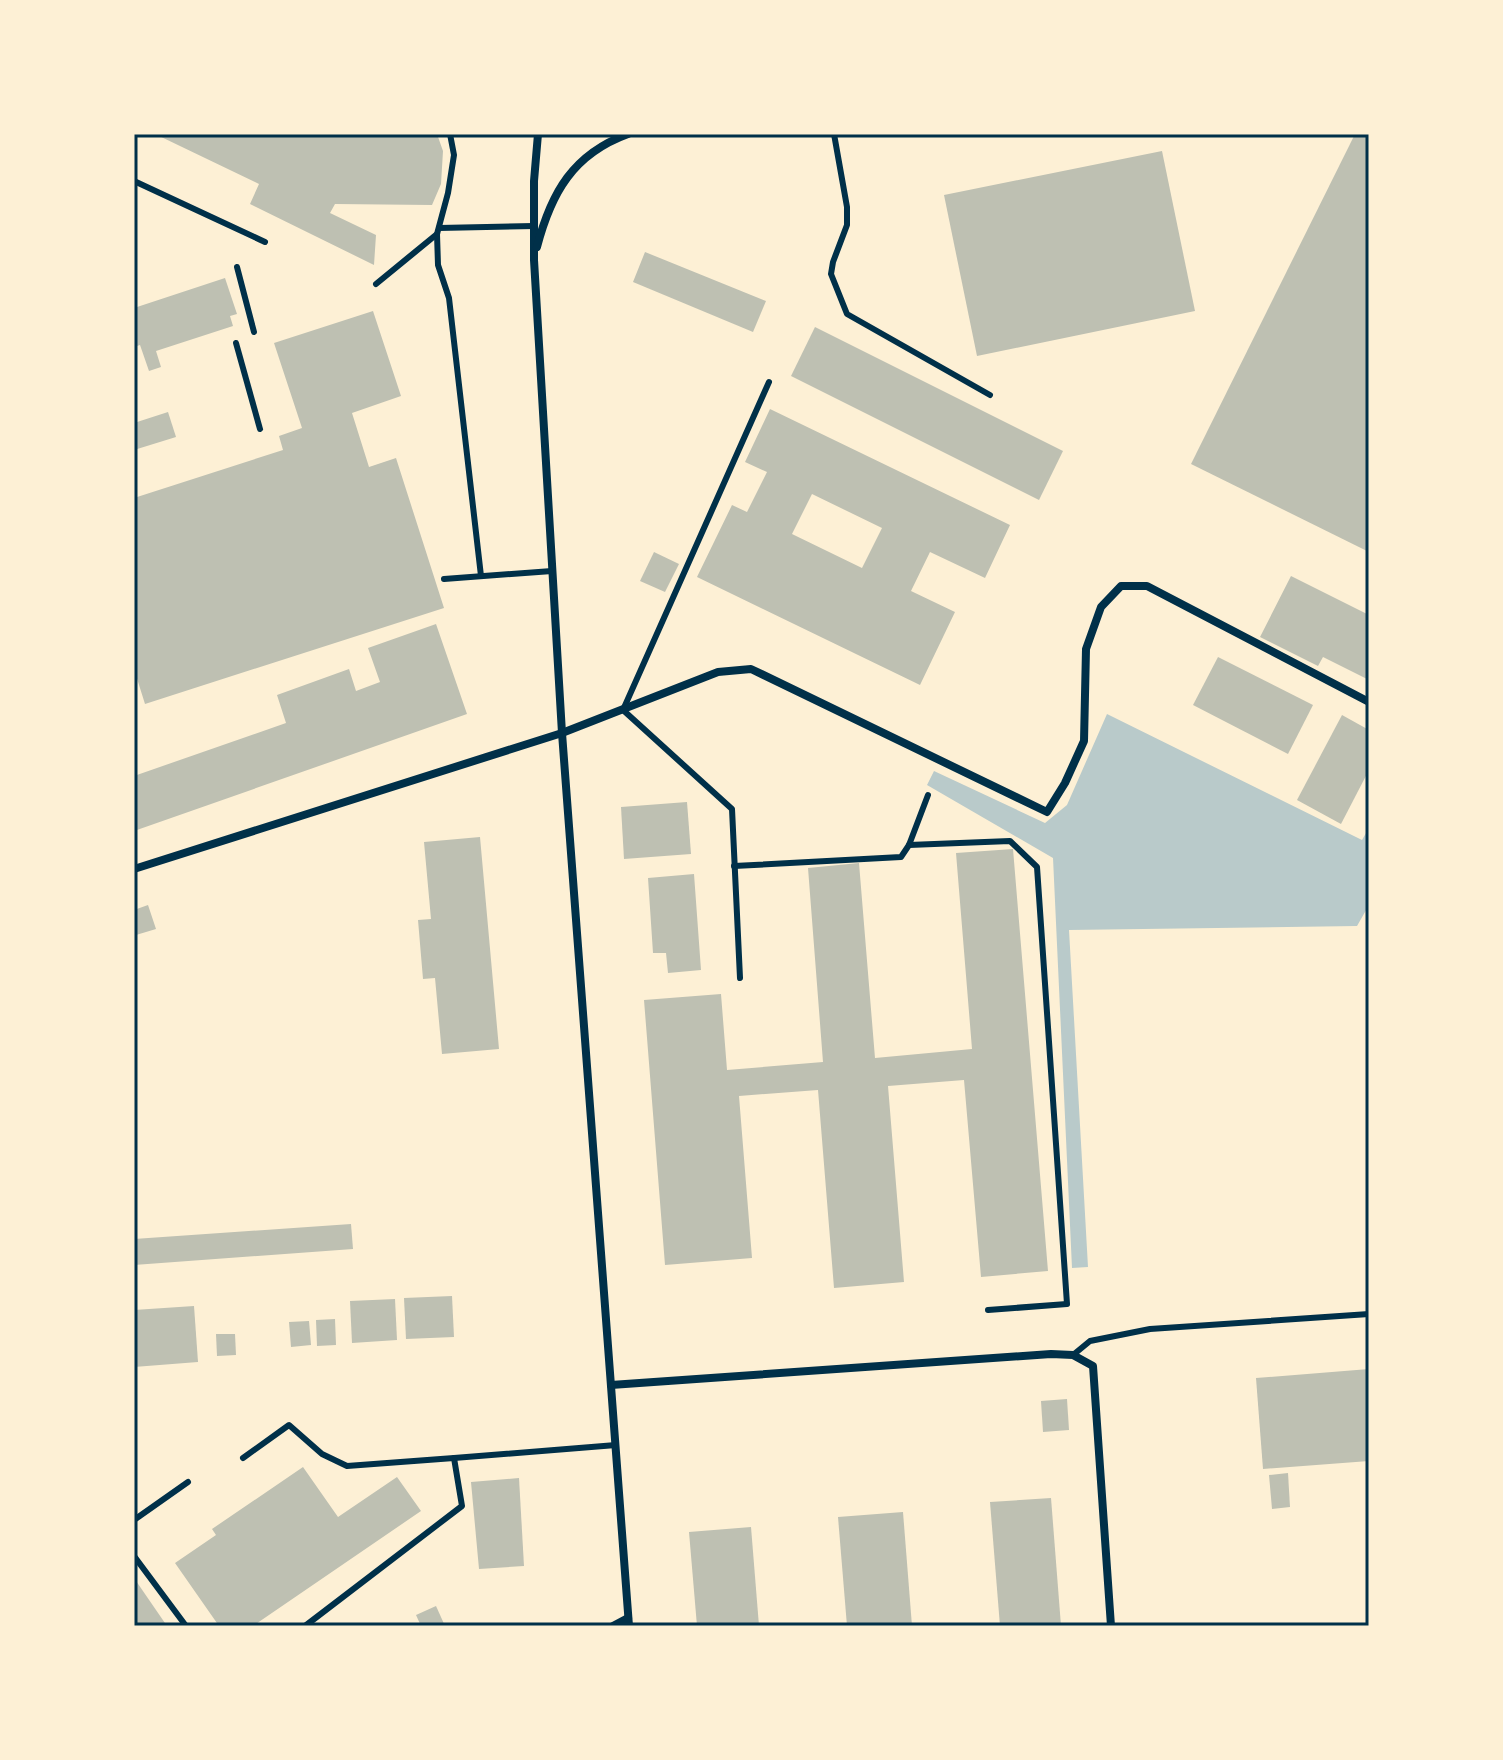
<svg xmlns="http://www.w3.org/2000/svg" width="1503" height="1760" font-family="'Open Sans',sans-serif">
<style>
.green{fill:#b9caca}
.building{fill:#bec0b2;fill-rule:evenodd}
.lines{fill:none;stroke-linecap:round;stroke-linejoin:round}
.service{stroke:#003049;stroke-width:6}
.minor{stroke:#003049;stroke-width:8}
.neatline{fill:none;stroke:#003049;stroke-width:3}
</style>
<rect width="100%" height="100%" fill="#fdf0d5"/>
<polygon class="green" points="1107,714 1362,840 1369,828 1369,905 1357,926 1069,930 1088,1267 1072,1268 1053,858 927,785 934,771 1045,823 1067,805"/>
<g class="building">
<polygon points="155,134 437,134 443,151 441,184 432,205 335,204 330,213 376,235 374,265 250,204 259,184"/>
<polygon points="1355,134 1369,134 1369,552 1191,464"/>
<polygon points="1162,151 1195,311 977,356 944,195"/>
<polygon points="645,252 766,301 753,332 633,282"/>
<polygon points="225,278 237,314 230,316 233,326 156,351 161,367 149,371 140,345 134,347 134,308"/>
<polygon points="373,311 401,396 352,413 369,467 396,458 444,608 145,704 134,669 134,498 283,450 279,436 302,428 274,343"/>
<polygon points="815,327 1063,451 1039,500 791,376"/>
<path d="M770 409 1010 525 985 578 930 552 911 591 955 612 920 685 697 577 732 505 747 512 767 472 745 462ZM812 494 882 528 862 568 792 534Z"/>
<polygon points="168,412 176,437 134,450 134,423"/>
<polygon points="654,552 679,564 665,592 640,581"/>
<polygon points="1291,576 1369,615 1369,680 1323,657 1318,666 1260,637"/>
<polygon points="436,624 467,714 134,831 134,776 286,723 277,695 349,669 356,691 380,682 368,648"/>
<polygon points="1218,657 1313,705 1288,754 1193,705"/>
<polygon points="1342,715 1369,730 1369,770 1341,824 1297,800"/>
<polygon points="687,802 691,854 624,859 621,807"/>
<polygon points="480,837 499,1049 442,1054 435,978 423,979 418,920 431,919 424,842"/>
<polygon points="1013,849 1048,1271 981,1277 964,1080 888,1086 904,1282 834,1288 818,1090 739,1096 752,1258 665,1265 644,1000 721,994 727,1070 823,1062 808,868 859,863 875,1058 972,1049 956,853"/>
<polygon points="694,874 701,970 668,973 666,953 653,953 648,878"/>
<polygon points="148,905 156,929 136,935 134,910"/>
<polygon points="351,1224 353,1249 134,1265 134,1239"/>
<polygon points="452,1296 454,1337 406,1339 404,1298"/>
<polygon points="395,1299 397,1340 352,1343 350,1301"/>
<polygon points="194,1306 198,1362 134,1367 134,1310"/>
<polygon points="335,1319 336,1345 317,1346 316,1320"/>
<polygon points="309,1321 311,1345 291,1347 289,1322"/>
<polygon points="216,1334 235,1334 236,1355 217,1356"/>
<polygon points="1369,1369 1369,1461 1263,1469 1256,1378"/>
<polygon points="1067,1399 1069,1430 1043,1432 1041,1401"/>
<polygon points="303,1467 338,1517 397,1477 421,1511 253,1626 219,1626 175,1563 216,1535 212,1529"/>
<polygon points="1288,1473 1290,1507 1272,1509 1269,1475"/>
<polygon points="519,1478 524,1566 479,1569 471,1482"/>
<polygon points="1051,1498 1061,1626 1000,1626 990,1502"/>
<polygon points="903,1512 912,1626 847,1626 838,1517"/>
<polygon points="751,1527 759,1626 697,1626 689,1532"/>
<polygon points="134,1578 167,1626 134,1626"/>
<polygon points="436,1606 445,1626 421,1626 416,1615"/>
</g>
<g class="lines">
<g class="service">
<polyline points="450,134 454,155 448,193 437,234 438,265 449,298 481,576"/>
<polyline points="834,134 847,207 847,225 833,262 831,274 847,314 990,395"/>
<polyline points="134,181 265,242"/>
<polyline points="439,228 534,226"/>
<polyline points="237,267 254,332"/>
<polyline points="376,284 437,234"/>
<polyline points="236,343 260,429"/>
<polyline points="444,579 552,571"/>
<polyline points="909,845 1010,841 1037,867 1067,1304 988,1310"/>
<polyline points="734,866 901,857 909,845 928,795"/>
<polyline points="740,978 732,809 623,710 769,382"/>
<polyline points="1073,1355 1090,1341 1150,1329 1369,1314"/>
<polyline points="243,1458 289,1425 322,1454 347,1466 454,1458"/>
<polyline points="134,1520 188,1482"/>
<polyline points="134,1556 186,1626"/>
<polyline points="305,1626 462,1506 454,1458 616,1445"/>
</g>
<g class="minor">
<polyline points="538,134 534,181 534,260 562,733 629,1626"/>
<path d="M537 247C551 193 573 154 628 134"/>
<polyline points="134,869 562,733 718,672 751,669 1047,812 1065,783 1084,741 1086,649 1101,607 1121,586 1147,586 1369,702"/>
<polyline points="611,1385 1051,1354 1073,1355 1093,1366 1111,1626"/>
<polyline points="613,1626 628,1618"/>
</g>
</g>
<rect width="1503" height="1760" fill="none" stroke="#fdf0d5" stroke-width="272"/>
<rect x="136" y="136" width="1231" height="1488" class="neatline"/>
</svg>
